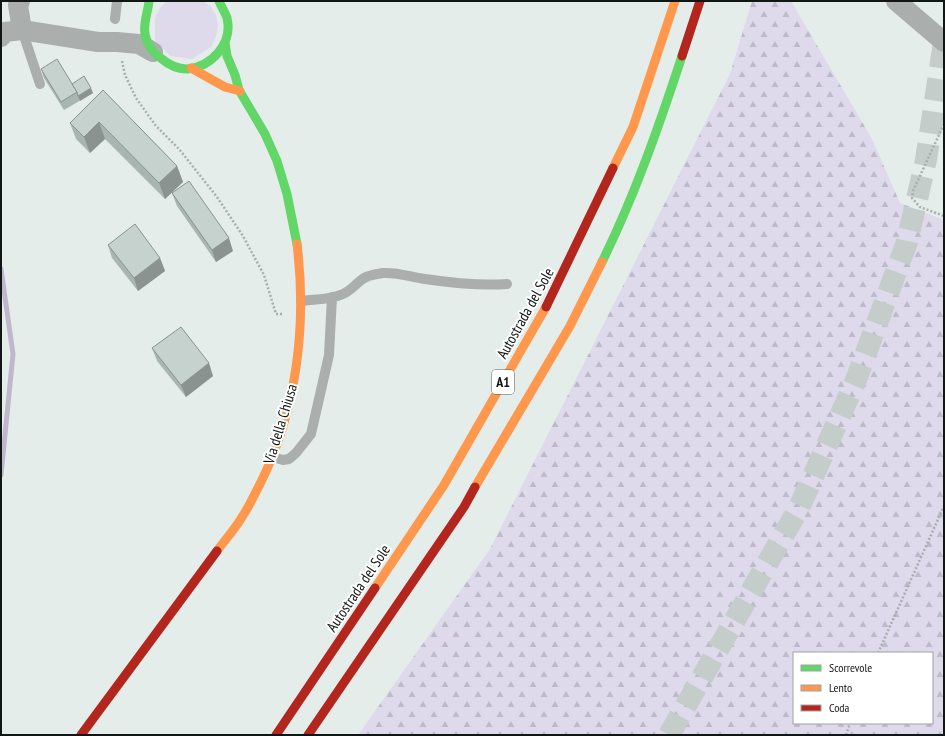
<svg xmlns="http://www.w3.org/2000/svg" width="945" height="736" font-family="'PT Sans Narrow',sans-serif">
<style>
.grass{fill:#dedaec}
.forest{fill:url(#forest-firs);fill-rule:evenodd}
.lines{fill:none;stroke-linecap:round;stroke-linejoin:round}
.stream{stroke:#c0b7cf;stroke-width:5}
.highway-tunnel{stroke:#c4cdc9;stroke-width:22;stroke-dasharray:22 11;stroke-linecap:butt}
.path{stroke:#a9aead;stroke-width:2.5;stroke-dasharray:2 2;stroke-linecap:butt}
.lane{stroke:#aaaead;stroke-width:10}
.street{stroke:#aaaead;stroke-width:20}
.fast{stroke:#63d668;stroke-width:9}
.slow{stroke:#ff974d;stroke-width:9}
.jam{stroke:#b3261e;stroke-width:9}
.wall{fill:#a9b5b0}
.shaded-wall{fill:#8a9390}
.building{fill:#c5d2cd;stroke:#8a9390}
.labels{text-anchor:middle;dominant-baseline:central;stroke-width:4;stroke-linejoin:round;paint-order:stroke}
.shield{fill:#fff;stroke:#585c5a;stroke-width:1}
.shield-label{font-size:14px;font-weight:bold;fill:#101613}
.street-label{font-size:15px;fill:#101613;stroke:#fff}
</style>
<defs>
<pattern id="forest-firs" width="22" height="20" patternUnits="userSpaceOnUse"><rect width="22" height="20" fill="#dedaec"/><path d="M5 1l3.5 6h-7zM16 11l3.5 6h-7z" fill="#bdbaca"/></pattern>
</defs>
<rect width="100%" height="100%" fill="#e4ede9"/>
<polygon class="grass" points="167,1 203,1 210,6 216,15 218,26 216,37 211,47 192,59 170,56 155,40 155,18 160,8"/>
<path class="forest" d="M752 1H791L872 139 900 203 944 220V735H358L490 549 730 74ZM794 653H932V723H794Z"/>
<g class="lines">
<polyline class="stream" points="1,269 13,354 1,475"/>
<polyline class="highway-tunnel" points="669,735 799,508 856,380 907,242 926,160 944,42"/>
<g class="path">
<polyline points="122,61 125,75 136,98 156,126 179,149 217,197 243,236 264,275 276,314 282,314"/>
<polyline points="944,124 913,191 912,198 920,207 944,216"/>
<polyline points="878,653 944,506"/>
<polyline points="846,735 850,723"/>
</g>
<g class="lane">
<polyline points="115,19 117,1"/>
<polyline points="22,30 40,84"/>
<path d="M301 301C314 299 330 300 343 294 350 291 354 286 360 281 365 276 375 274 383 273 398 272 410 277 425 279 452 283 479 286 507 284"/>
<polyline points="272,457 283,460 289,459 296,453 311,434 329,355 332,297"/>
</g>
<g class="street">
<polyline points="20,1 18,5 22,30"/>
<polyline points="896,1 944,42"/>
<polyline points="1,37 5,32 22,30 98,42 117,42 139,44 153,52"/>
</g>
<g class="fast">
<path d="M149 1C148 12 143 23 145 34 147 45 153 53 162 59 169 65 177 69 187 69 212 67 233 43 227 18 225 12 221 6 219 1"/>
<polyline points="225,43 227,56 235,75 239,90 265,134 277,161 287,194 297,244"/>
<path d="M602 262C635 195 659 126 682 56"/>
</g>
<g class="slow">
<polyline points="191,68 225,87 240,91"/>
<polyline points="613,168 633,127 675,1"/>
<polyline points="475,487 570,326 602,262"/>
<path d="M217 551C225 540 235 529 242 517 249 507 254 495 260 484 297 410 307 325 297 244"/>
<polyline points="375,588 444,485 546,307"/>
</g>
<g class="jam">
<polyline points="682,56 700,1"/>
<polyline points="546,307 613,168"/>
<polyline points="81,735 217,551"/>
<polyline points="276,735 375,588"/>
<polyline points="308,735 464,507 475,487"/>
</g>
</g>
<g class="wall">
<polygon points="41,69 72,84 93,93 64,110 44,78"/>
<polygon points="103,90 177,166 183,182 165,199 105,139 90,153 76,139 70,123"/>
<polygon points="172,193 233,251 216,262 177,206"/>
<polygon points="108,245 160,258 165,271 138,291 112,258"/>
<polygon points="152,348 213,376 186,397 157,361"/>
</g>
<g class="shaded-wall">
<polygon points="91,88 93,93 80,101 78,96"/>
<polygon points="99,122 105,139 90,153 84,137"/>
<polygon points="177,166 183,182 165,199 159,183"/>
<polygon points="229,238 233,251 216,262 212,250"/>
<polygon points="160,258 165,271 138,291 134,278"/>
<polygon points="209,363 213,376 186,397 181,385"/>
</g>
<g class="building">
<polygon points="57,59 77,92 61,102 41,69"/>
<polygon points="84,76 91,88 78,96 77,92 72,84"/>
<polygon points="103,90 177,166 159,183 99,122 84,137 70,123"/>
<polygon points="189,181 229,238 212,250 172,193"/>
<polygon points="135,224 160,258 134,278 108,245"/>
<polygon points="181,327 209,363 181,385 152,348"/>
</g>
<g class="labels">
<rect class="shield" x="492" y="370" width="22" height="24" rx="3"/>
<g class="shield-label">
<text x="503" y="382">A1</text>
</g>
<g class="street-label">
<text transform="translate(525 313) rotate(-61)">Autostrada del Sole</text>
<text transform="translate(280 424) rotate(-73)">Via della Chiusa</text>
<text transform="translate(358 588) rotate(-56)">Autostrada del Sole</text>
</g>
</g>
<rect width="945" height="736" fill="none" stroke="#101613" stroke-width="4"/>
<rect x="793" y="652" width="140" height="72" fill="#ffffff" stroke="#9fa2a1"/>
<rect x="801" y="665" width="20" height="6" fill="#63d668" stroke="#9fa2a1"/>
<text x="829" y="672" font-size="12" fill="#101613">Scorrevole</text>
<rect x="801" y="685" width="20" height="6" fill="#ff974d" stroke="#9fa2a1"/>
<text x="829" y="692" font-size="12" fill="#101613">Lento</text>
<rect x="801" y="705" width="20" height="6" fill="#b3261e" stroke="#9fa2a1"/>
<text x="829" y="712" font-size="12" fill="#101613">Coda</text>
</svg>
